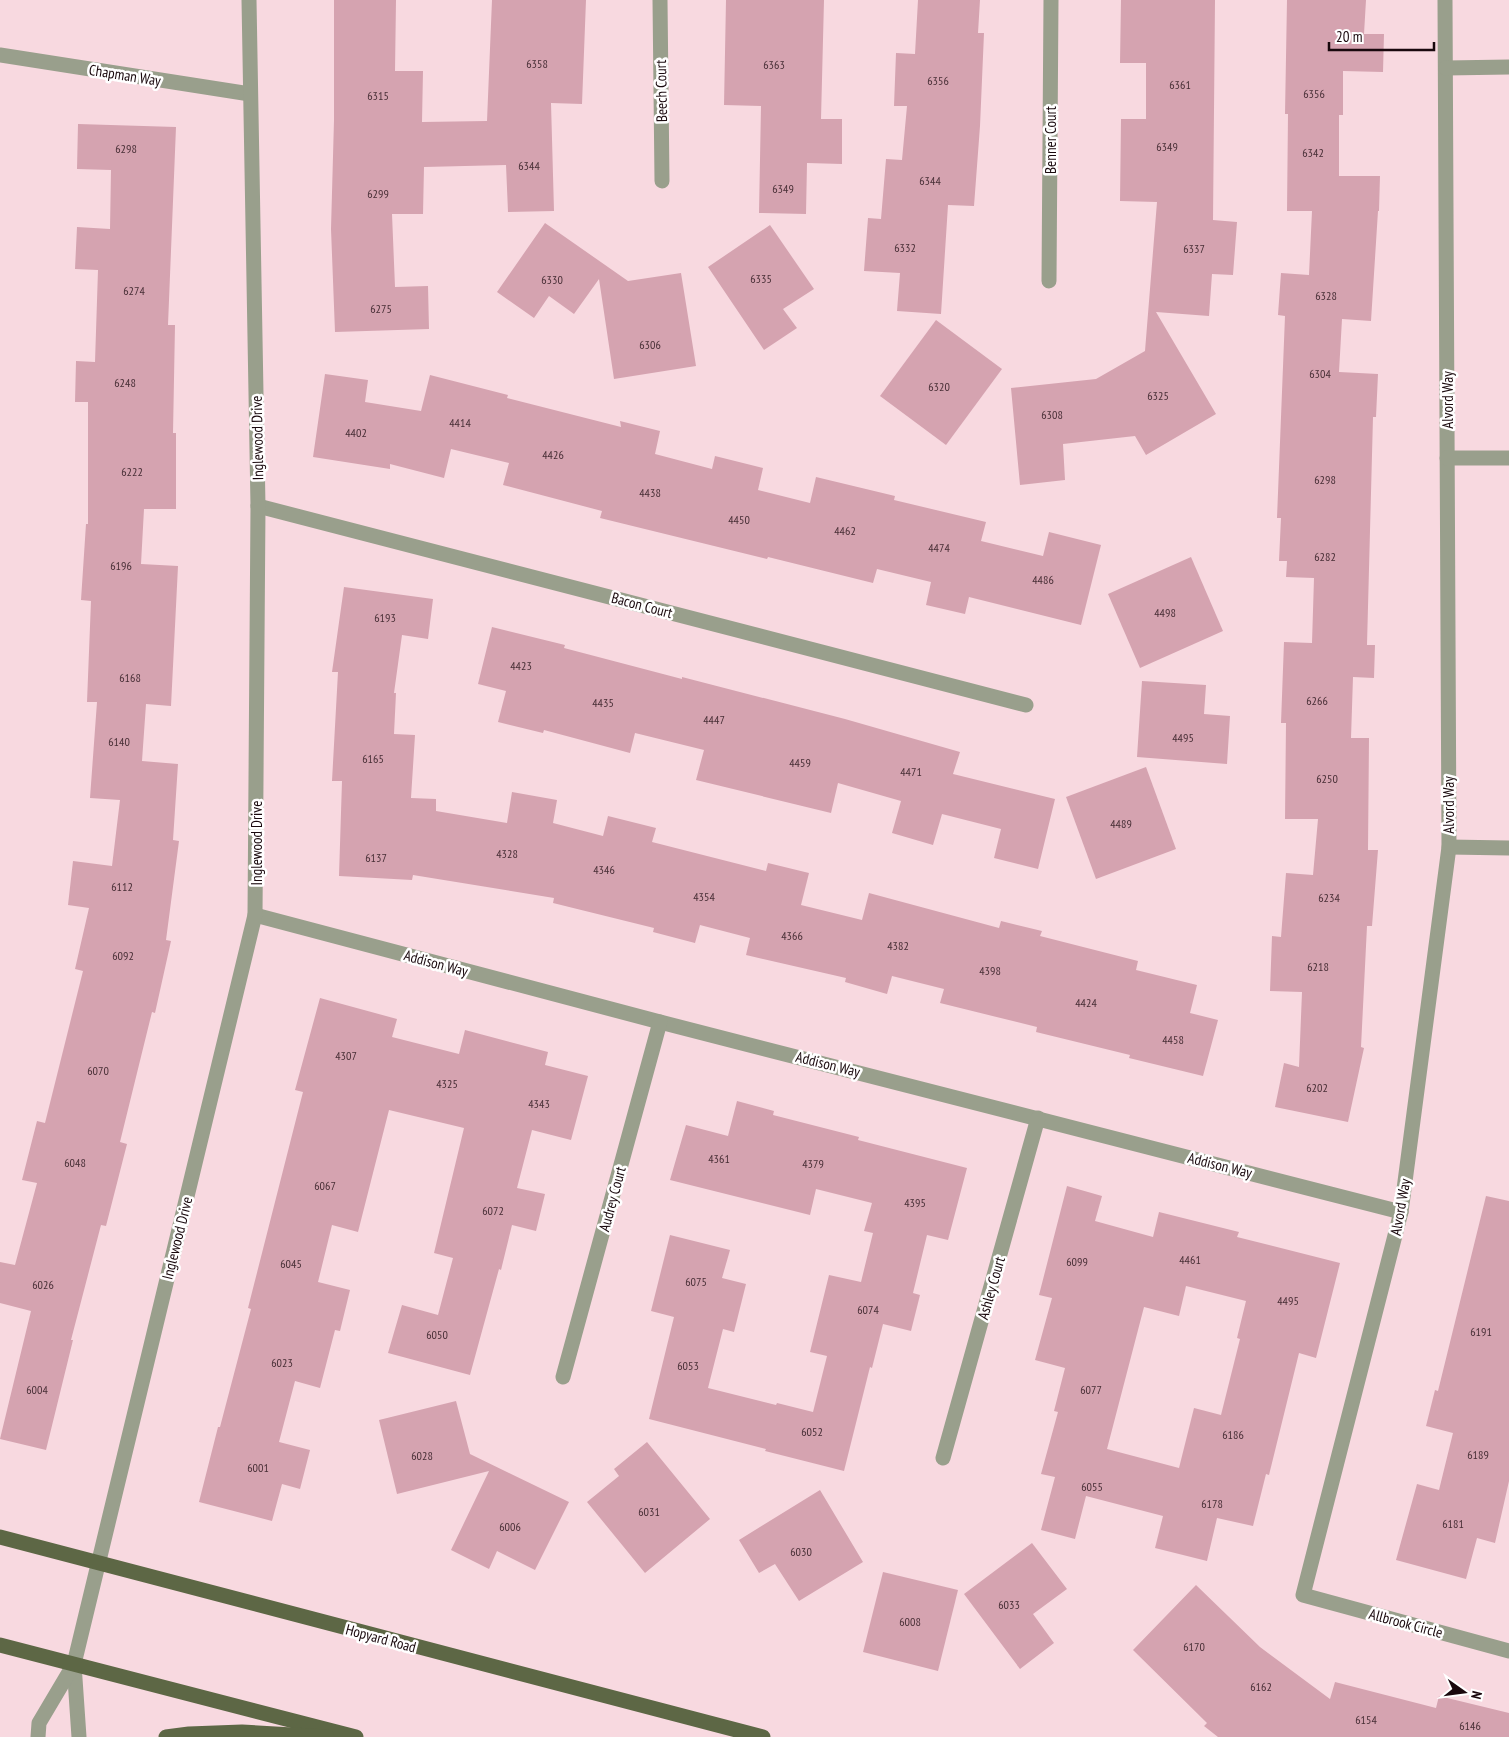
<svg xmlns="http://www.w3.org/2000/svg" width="1509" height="1737" font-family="'PT Sans Narrow',sans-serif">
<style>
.building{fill:#d5a3b0;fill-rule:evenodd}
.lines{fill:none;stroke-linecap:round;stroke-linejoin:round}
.minor{stroke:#999f8c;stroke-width:15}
.major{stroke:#5d6745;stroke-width:15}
.labels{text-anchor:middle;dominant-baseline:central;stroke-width:5;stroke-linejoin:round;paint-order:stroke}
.number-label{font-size:12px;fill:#482f36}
.street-label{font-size:15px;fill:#19080d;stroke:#fff}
</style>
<rect width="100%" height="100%" fill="#f8d9e0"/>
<g class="building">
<polygon points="334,0 396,0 395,71 423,71 422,122 487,121 492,0 586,0 582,104 551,103 554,211 508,212 506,165 424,167 423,214 392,214 395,287 428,286 429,329 335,332 331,229 334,120"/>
<polygon points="726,0 824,0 821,119 842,119 842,164 807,163 806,214 759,213 761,106 724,105"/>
<polygon points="918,0 980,0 978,33 984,33 980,126 974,206 948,205 941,314 897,311 900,273 864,271 868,218 881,219 886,159 902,160 907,106 894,106 896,53 915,54"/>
<polygon points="1121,0 1215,0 1213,220 1237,222 1233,275 1212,274 1209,316 1156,312 1216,414 1146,455 1135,436 1063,444 1065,480 1020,485 1011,388 1096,379 1145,351 1157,202 1120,201 1121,119 1146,119 1146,63 1120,63"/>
<polygon points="1287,0 1366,0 1364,34 1384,34 1383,72 1343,71 1343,115 1339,115 1339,176 1380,176 1379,211 1378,211 1371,321 1342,319 1339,372 1378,374 1376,417 1373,417 1367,645 1375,645 1374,678 1353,677 1351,738 1369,738 1368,850 1378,850 1372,926 1367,926 1361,1047 1364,1048 1348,1122 1275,1107 1284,1063 1299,1067 1302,992 1270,991 1272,936 1281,937 1286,873 1313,875 1318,819 1285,819 1286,723 1281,723 1284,642 1312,643 1314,578 1286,577 1287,561 1279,561 1281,518 1277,518 1285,316 1278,315 1281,273 1309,275 1312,211 1287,211 1288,114 1285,114"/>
<polygon points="78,124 176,127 168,325 175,325 173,433 176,433 176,509 144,509 141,564 178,566 171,706 146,704 142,761 178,764 173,840 179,841 166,940 171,941 155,1013 152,1012 120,1142 127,1144 106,1226 101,1225 71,1340 73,1340 46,1450 0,1439 31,1311 0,1303 0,1262 15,1265 37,1183 22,1180 37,1121 45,1123 83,971 75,969 89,908 68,905 73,861 112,866 120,800 90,798 97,702 87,702 91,601 81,600 86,524 88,524 88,402 75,402 76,361 95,362 98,270 75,269 77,227 110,229 111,170 77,169"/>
<polygon points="545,223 628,281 681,273 696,366 614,379 599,279 574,314 549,296 534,318 497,292"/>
<polygon points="770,225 814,289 783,309 797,328 764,350 708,267"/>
<polygon points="936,320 1002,369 946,445 880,396"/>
<polygon points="325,374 368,380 365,402 421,411 430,375 508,395 507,398 621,427 620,421 660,431 655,454 712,469 715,456 763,468 758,490 810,503 816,477 895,496 894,500 986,522 981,541 1043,556 1049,532 1101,545 1081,625 969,597 965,614 926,605 931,582 877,569 873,583 768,557 767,559 600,518 602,511 503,485 509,463 451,449 444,478 390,464 390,469 313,457"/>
<polygon points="1191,557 1223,631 1140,668 1108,594"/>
<polygon points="344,587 433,599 428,639 402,635 394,693 396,693 394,734 415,735 411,798 436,799 436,811 507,823 512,792 557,800 553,823 603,836 608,816 656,828 652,842 766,871 768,863 809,873 801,905 862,920 869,893 999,928 1001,921 1042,931 1040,936 1138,961 1136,970 1197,985 1190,1013 1218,1020 1203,1076 1129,1058 1130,1055 1036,1032 1037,1027 940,1003 944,989 892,976 887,994 845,982 846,978 746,955 750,938 700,925 695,943 653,932 654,928 553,903 554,898 413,875 412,880 339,876 342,781 332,781 338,672 332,672"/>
<polygon points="492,627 565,645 564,648 682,679 682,677 845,719 960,752 953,774 1055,799 1038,869 994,858 1001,829 942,814 933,845 892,833 901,801 838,783 831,813 696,780 704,750 635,733 630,753 544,730 543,733 498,722 506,691 478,684"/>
<polygon points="1142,681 1206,685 1204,714 1230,716 1227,764 1137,757"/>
<polygon points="1146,767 1176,849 1096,879 1066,797"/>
<polygon points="320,998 397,1019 392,1037 459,1054 465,1030 548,1052 545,1065 588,1076 571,1140 532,1130 517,1188 545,1194 536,1231 512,1225 501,1270 499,1269 470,1375 388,1353 402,1305 438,1315 453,1258 434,1253 464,1128 389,1110 358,1232 332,1225 318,1282 350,1290 340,1331 335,1330 320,1388 295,1381 279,1442 310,1450 300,1489 282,1484 272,1521 199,1502 218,1427 220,1427 251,1309 248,1308 303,1092 295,1090"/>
<polygon points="737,1101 774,1111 773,1115 859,1137 858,1140 967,1168 948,1240 927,1235 913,1293 920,1295 911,1331 883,1324 872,1368 870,1367 844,1471 765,1451 766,1449 649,1419 674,1317 651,1311 670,1235 730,1250 722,1278 746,1284 734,1332 723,1329 708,1388 776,1405 777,1403 813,1412 827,1356 810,1352 829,1275 861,1282 873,1233 864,1231 872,1203 816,1189 810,1215 670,1180 686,1125 728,1136"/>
<path d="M1067 1186 1102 1196 1095 1221 1153 1237 1159 1212 1239 1232 1237 1237 1340 1263 1316 1358 1299 1353 1269 1475 1266 1474 1253 1526 1217 1518 1207 1561 1155 1548 1163 1516 1086 1496 1075 1539 1041 1530 1055 1477 1041 1474 1058 1412 1054 1411 1065 1368 1035 1360 1052 1298 1039 1295ZM1186 1286 1246 1301 1237 1338 1240 1339 1221 1415 1194 1408 1179 1468 1107 1449 1144 1307 1179 1316Z"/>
<polygon points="1486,1196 1509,1201 1509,1481 1495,1543 1477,1538 1466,1579 1396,1560 1417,1484 1439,1490 1453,1433 1426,1426 1435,1390 1438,1391"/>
<polygon points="456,1401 470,1454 569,1502 535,1570 497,1551 489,1569 451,1550 489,1471 397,1494 379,1420"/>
<polygon points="647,1442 710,1519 645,1573 587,1502 619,1476 614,1469"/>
<polygon points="820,1490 863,1562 799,1601 775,1564 759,1573 739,1540"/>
<polygon points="1032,1543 1067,1589 1033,1614 1054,1643 1020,1669 964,1594"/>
<polygon points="883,1572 958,1590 938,1671 863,1652"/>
<polygon points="1196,1585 1260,1647 1330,1699 1335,1682 1436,1708 1439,1696 1509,1713 1509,1737 1218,1737 1204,1726 1207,1723 1133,1650"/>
</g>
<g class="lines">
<g class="minor">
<polyline points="660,0 662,181"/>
<polyline points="1445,0 1449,847 1401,1212 1303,1595 1509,1651"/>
<polyline points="0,55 250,94"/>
<polyline points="1446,68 1509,67"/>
<polyline points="1049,281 1051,0"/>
<polyline points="1447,458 1509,458"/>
<polyline points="258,506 1026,705"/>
<polyline points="1449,847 1509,848"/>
<polyline points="255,915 660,1022 1401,1212"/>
<polyline points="563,1377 660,1022"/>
<polyline points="943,1458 1038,1118"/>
<polyline points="74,1664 79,1737"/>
<polyline points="38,1737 39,1723 74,1664 255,915 258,506 249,0"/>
</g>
<g class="major">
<polyline points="0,1537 763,1737"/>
<polyline points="0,1645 356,1737"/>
<polyline points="166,1737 189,1734 242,1732 327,1737"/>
</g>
</g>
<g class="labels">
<g class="number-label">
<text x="537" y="63">6358</text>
<text x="774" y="64">6363</text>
<text x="938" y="80">6356</text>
<text x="1180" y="84">6361</text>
<text x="1314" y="93">6356</text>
<text x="378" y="95">6315</text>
<text x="1167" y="146">6349</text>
<text x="126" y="148">6298</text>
<text x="1313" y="152">6342</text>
<text x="529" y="165">6344</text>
<text x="930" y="180">6344</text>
<text x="783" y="188">6349</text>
<text x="378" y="193">6299</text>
<text x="905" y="247">6332</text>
<text x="1194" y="248">6337</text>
<text x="761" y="278">6335</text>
<text x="552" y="279">6330</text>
<text x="134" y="290">6274</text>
<text x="1326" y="295">6328</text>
<text x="381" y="308">6275</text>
<text x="650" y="344">6306</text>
<text x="1320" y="373">6304</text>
<text x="125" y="382">6248</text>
<text x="939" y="386">6320</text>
<text x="1158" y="395">6325</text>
<text x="1052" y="414">6308</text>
<text x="460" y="422">4414</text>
<text x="356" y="432">4402</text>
<text x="553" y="454">4426</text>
<text x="132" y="471">6222</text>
<text x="1325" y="479">6298</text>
<text x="650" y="492">4438</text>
<text x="739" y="519">4450</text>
<text x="845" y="530">4462</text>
<text x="939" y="547">4474</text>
<text x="1325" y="556">6282</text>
<text x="121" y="565">6196</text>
<text x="1043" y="579">4486</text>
<text x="1165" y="612">4498</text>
<text x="385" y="617">6193</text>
<text x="521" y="665">4423</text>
<text x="130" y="677">6168</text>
<text x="1317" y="700">6266</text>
<text x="603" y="702">4435</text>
<text x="714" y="719">4447</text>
<text x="1183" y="737">4495</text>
<text x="119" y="741">6140</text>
<text x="373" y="758">6165</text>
<text x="800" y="762">4459</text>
<text x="911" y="771">4471</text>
<text x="1327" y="778">6250</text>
<text x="1121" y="823">4489</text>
<text x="507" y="853">4328</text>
<text x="376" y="857">6137</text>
<text x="604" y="869">4346</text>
<text x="122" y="886">6112</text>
<text x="704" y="896">4354</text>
<text x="1329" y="897">6234</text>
<text x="792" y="935">4366</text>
<text x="898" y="945">4382</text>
<text x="123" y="955">6092</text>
<text x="1318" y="966">6218</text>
<text x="990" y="970">4398</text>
<text x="1086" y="1002">4424</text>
<text x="1173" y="1039">4458</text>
<text x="346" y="1055">4307</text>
<text x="98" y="1070">6070</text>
<text x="447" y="1083">4325</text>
<text x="1317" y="1087">6202</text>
<text x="539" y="1103">4343</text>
<text x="719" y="1158">4361</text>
<text x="75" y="1162">6048</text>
<text x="813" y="1163">4379</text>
<text x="325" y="1185">6067</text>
<text x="915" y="1202">4395</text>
<text x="493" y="1210">6072</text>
<text x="1190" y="1259">4461</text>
<text x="1077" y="1261">6099</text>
<text x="291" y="1263">6045</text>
<text x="696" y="1281">6075</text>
<text x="43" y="1284">6026</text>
<text x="1288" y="1300">4495</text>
<text x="868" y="1309">6074</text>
<text x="1481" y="1331">6191</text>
<text x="437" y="1334">6050</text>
<text x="282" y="1362">6023</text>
<text x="688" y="1365">6053</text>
<text x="37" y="1389">6004</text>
<text x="1091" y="1389">6077</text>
<text x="812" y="1431">6052</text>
<text x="1233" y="1434">6186</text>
<text x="1478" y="1454">6189</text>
<text x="422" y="1455">6028</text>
<text x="258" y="1467">6001</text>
<text x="1092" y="1486">6055</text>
<text x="1212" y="1503">6178</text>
<text x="649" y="1511">6031</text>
<text x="1453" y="1523">6181</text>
<text x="510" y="1526">6006</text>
<text x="801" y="1551">6030</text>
<text x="1009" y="1604">6033</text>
<text x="910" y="1621">6008</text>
<text x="1194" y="1646">6170</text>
<text x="1261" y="1686">6162</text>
<text x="1366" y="1719">6154</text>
<text x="1470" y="1725">6146</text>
</g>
<g class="street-label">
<text transform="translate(125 75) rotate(9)">Chapman Way</text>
<text transform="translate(661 91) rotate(-91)">Beech Court</text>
<text transform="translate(1050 140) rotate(-90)">Benner Court</text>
<text transform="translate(1447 400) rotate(-90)">Alvord Way</text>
<text transform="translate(257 438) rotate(-91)">Inglewood Drive</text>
<text transform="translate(642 605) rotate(15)">Bacon Court</text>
<text transform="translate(1448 805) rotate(-90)">Alvord Way</text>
<text transform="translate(256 843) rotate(-90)">Inglewood Drive</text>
<text transform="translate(436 963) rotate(15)">Addison Way</text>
<text transform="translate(828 1064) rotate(14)">Addison Way</text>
<text transform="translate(1220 1165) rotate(14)">Addison Way</text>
<text transform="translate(612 1199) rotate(-75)">Audrey Court</text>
<text transform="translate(1400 1207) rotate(-80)">Alvord Way</text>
<text transform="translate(177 1238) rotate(-76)">Inglewood Drive</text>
<text transform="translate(991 1288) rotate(-74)">Ashley Court</text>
<text transform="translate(1406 1623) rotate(15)">Allbrook Circle</text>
<text transform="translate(381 1638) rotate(15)">Hopyard Road</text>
</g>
</g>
<g transform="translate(1464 1692) rotate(104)" stroke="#ffffff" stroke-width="4" paint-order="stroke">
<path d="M0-4L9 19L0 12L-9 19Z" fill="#19080d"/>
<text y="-8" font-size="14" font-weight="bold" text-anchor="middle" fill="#19080d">N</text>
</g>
<path d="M1329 42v8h105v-8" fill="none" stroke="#19080d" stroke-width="2.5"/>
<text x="1336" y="42" font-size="15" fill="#19080d" stroke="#ffffff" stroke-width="4" paint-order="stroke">20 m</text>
</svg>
